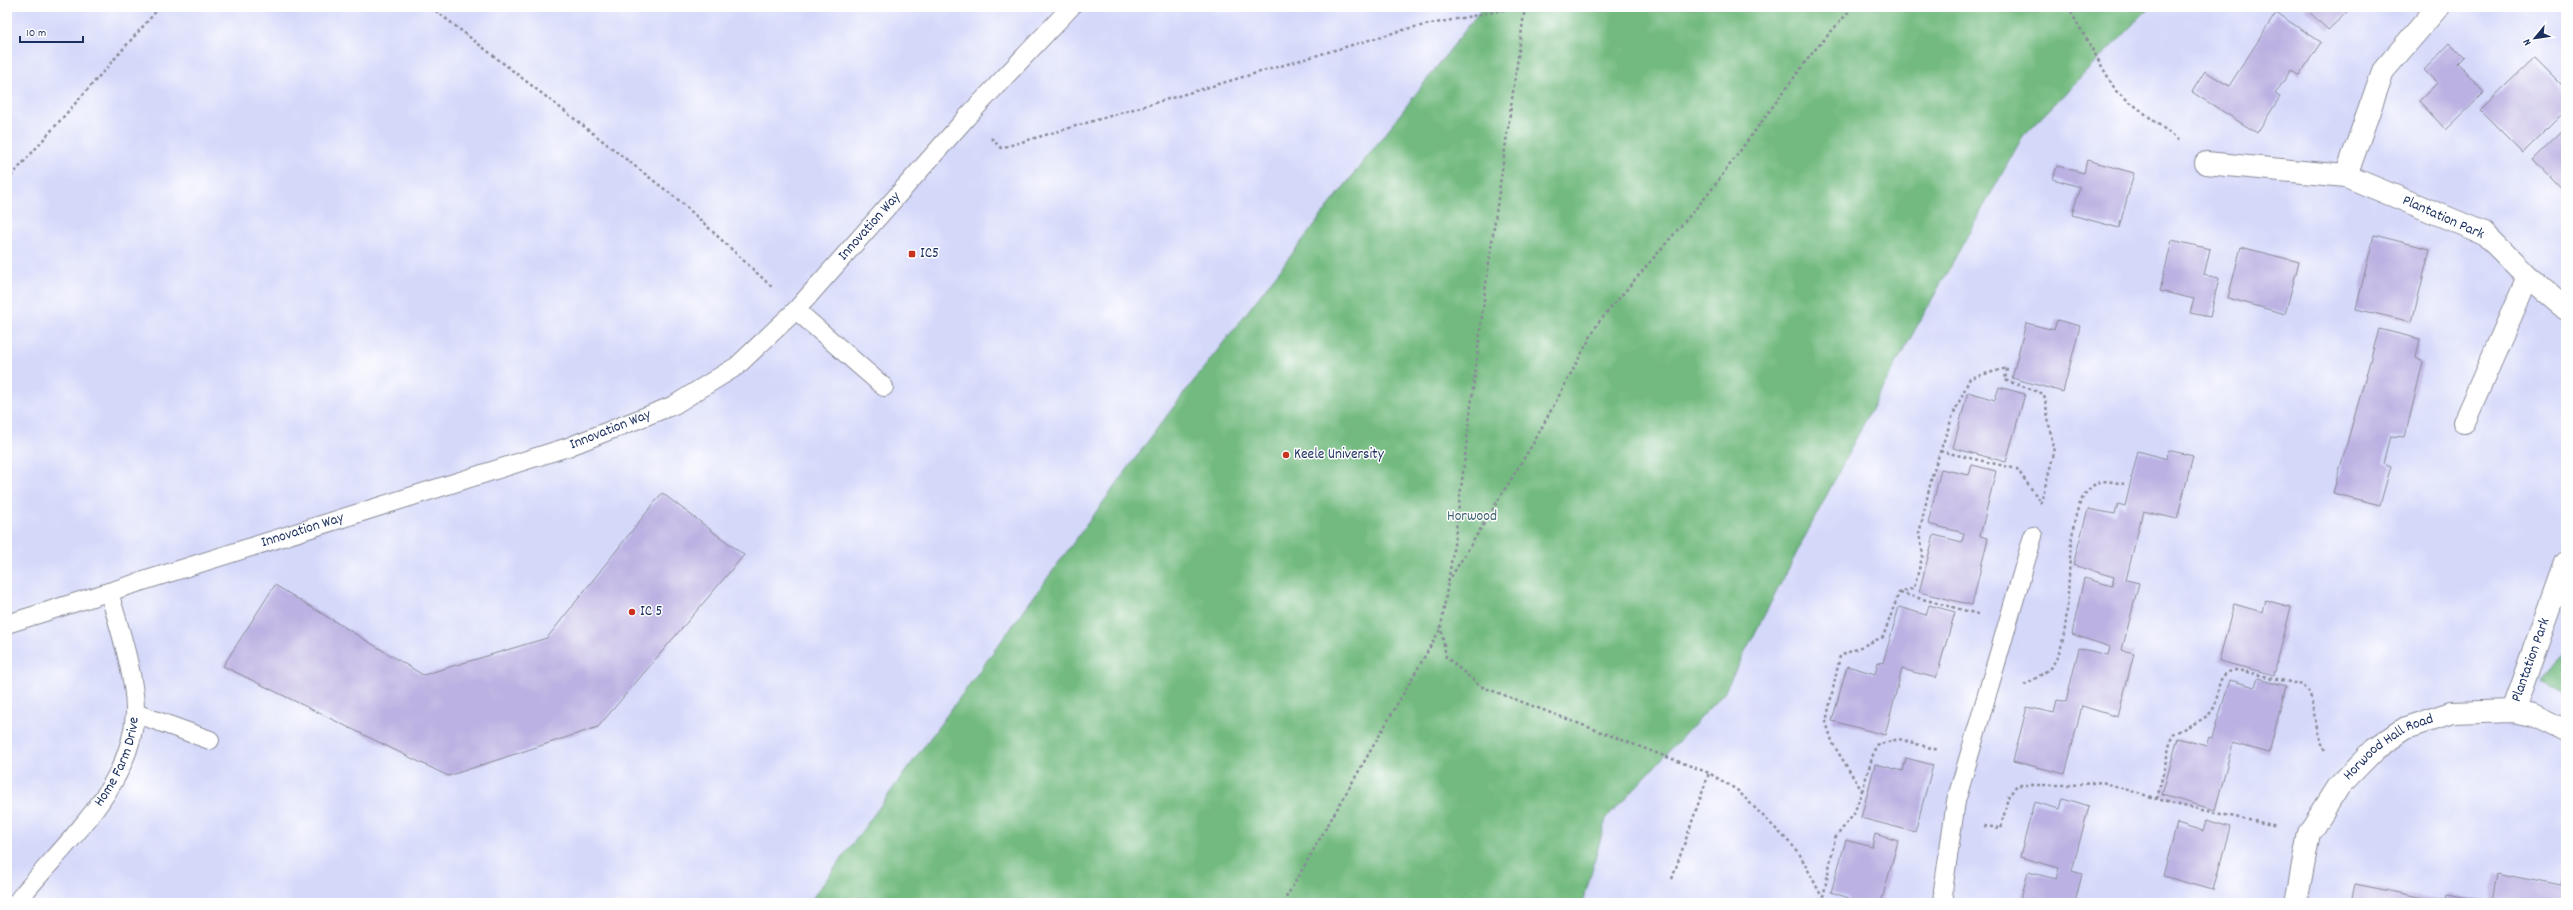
<svg xmlns="http://www.w3.org/2000/svg" width="2573" height="910" font-family="Dekko,sans-serif">
<style>
.built{fill:#d4d8f9}
.forest{fill:#72ba7f;stroke:#46746e}
.building{fill:#bbb1e2}
.lines{fill:none;stroke-linecap:round;stroke-linejoin:round}
.service-casing{stroke:#888a98;stroke-width:20}
.minor-casing{stroke:#888a98;stroke-width:24}
.path{stroke:#888a98;stroke-width:2.5;stroke-dasharray:3 3;stroke-linecap:butt}
.service{stroke:#fff;stroke-width:18}
.minor{stroke:#fff;stroke-width:22}
.poi-dot{fill:#c8321e;stroke:#fff;stroke-width:1.5}
.labels{text-anchor:middle;dominant-baseline:central;stroke-width:3;stroke-linejoin:round;paint-order:stroke}
.street-label{font-size:15px;fill:#1b2f5e;stroke:#fff}
.poi-label{font-size:15px;fill:#1b2f5e;stroke:#fff;text-anchor:start}
.park-label{font-size:15px;fill:#3e626f;stroke:#fff}
</style>
<rect width="100%" height="100%" fill="#fff"/>
<filter id="ink" filterUnits="userSpaceOnUse"><feTurbulence type="fractalNoise" baseFrequency=".025" numOctaves="2"/><feDisplacementMap in="SourceGraphic" scale="8" xChannelSelector="R" yChannelSelector="G"/><feConvolveMatrix kernelMatrix="1 2 1 2 8 2 1 2 1" color-interpolation-filters="sRGB"/></filter>
<filter id="wash" filterUnits="userSpaceOnUse"><feTurbulence type="fractalNoise" baseFrequency=".012" numOctaves="4" result="noise"/><feDisplacementMap in="SourceGraphic" scale="16" xChannelSelector="R" yChannelSelector="G"/><feGaussianBlur stdDeviation="0.9" result="paint"/><feColorMatrix in="noise" values="0 0 0 0 0 0 0 0 0 0 0 0 0 0 0 0 0 1.4 0 .05"/><feComposite in="paint" operator="in"/></filter>
<g filter="url(#wash)">
<rect width="100%" height="100%" fill="#f6e6d1"/>
<rect class="built" x="7" y="7" width="2559" height="896"/>
<g class="forest">
<polygon points="1483,7 2150,7 2023,136 1876,400 1725,691 1606,819 1583,903 809,903 1162,422"/>
<polygon points="2566,644 2566,696 2541,683"/>
</g>
<g id="blocks">
<g class="building">
<polygon points="2304,7 2352,7 2328,30"/>
<polygon points="2276,13 2321,42 2299,76 2291,70 2275,94 2280,97 2257,133 2192,92 2205,71 2229,86"/>
<polygon points="2450,43 2464,57 2458,63 2484,93 2446,130 2419,101 2437,83 2424,70"/>
<polygon points="2534,58 2566,90 2566,110 2523,153 2480,110"/>
<polygon points="2566,128 2566,195 2533,160"/>
<polygon points="2087,160 2134,173 2119,228 2072,215 2080,187 2053,179 2057,166 2084,173"/>
<polygon points="2374,235 2430,249 2412,322 2356,309"/>
<polygon points="2172,240 2210,249 2204,275 2219,278 2210,317 2190,313 2194,299 2160,291"/>
<polygon points="2241,247 2299,262 2285,314 2228,298"/>
<polygon points="2057,320 2080,326 2063,392 2012,378 2026,323 2054,330"/>
<polygon points="2379,329 2420,339 2416,358 2423,362 2405,437 2390,436 2383,463 2391,466 2380,505 2333,493"/>
<polygon points="1999,387 2025,394 2006,462 1953,448 1968,392 1995,400"/>
<polygon points="2168,450 2193,456 2177,519 2143,511 2126,580 2139,583 2122,650 2134,653 2118,717 2082,706 2065,774 2013,761 2027,707 2054,713 2057,700 2066,702 2079,648 2108,655 2110,647 2072,634 2084,578 2112,586 2114,577 2073,565 2088,509 2115,514 2118,504 2125,506 2138,451 2167,459"/>
<polygon points="1972,465 1996,471 1980,536 1988,538 1972,605 1919,592 1934,535 1962,542 1964,533 1928,524 1941,469 1969,475"/>
<polygon points="662,493 744,555 598,727 448,776 223,666 275,585 423,675 547,638"/>
<polygon points="2265,600 2291,607 2274,675 2219,661 2234,604 2262,612"/>
<polygon points="1929,605 1955,612 1936,678 1902,669 1885,735 1832,721 1847,666 1875,674 1878,662 1883,663 1899,607 1926,615"/>
<polygon points="2258,678 2286,686 2269,753 2233,743 2215,810 2162,795 2178,738 2206,746 2209,737 2212,738 2230,680 2255,687"/>
<polygon points="1906,758 1933,765 1915,832 1861,818 1875,764 1903,771"/>
<polygon points="2063,798 2089,806 2072,871 2082,874 2075,903 2020,903 2028,872 2056,879 2059,868 2020,857 2034,802 2060,809"/>
<polygon points="2206,820 2230,827 2213,890 2163,876 2177,823 2203,831"/>
<polygon points="1875,834 1898,841 1881,903 1848,903 1849,898 1831,892 1846,840 1872,847"/>
<polygon points="2564,871 2566,872 2566,903 2351,903 2355,884 2445,902 2447,894 2491,902 2496,873 2561,886"/>
</g>
</g>
</g>
<g filter="url(#ink)">
<use href="#blocks" fill-opacity="0" stroke="#888a98" stroke-width="1"/>
<g class="lines">
<defs>
<g id="service">
<polyline points="796,310 884,387"/>
<path id="s1" d="M7 624 568 447 674 405 737 366 796 310 967 117 1071 7"/>
<polyline points="135,713 210,740"/>
<path id="s2" d="M16 903C59 848 132 788 135 713 136 678 119 627 109 592"/>
<polyline points="1945,903 1943,891 1956,801 2033,536"/>
</g>
<g id="minor">
<polyline points="2206,163 2346,176 2484,233 2528,277 2566,309"/>
<polyline points="2346,176 2383,71 2438,7"/>
<polyline points="2464,422 2528,277"/>
<path id="s3" d="M2513 711 2566 563"/>
<path id="s4" d="M2296 903 2309 833 2339 786 2375 749 2406 728 2451 713 2513 711 2533 715 2566 731"/>
</g>
</defs>
<use href="#service" class="service-casing"/>
<use href="#minor" class="minor-casing"/>
<g class="path">
<polyline points="431,7 681,202 773,288"/>
<polyline points="1525,7 1485,291 1455,538 1441,627 1446,657 1480,686 1709,773 1737,790 1798,851 1822,897"/>
<polyline points="2068,7 2116,91 2181,142"/>
<polyline points="991,138 1001,148 1410,28 1519,7"/>
<polyline points="7,181 160,7"/>
<polyline points="1940,451 2017,469 2041,502"/>
<polyline points="1448,582 1534,442 1598,323 1709,193 1813,52 1853,7"/>
<polyline points="1900,593 1978,614"/>
<path d="M2024 685C2032 681 2043 674 2050 668 2084 631 2051 501 2100 482 2106 480 2117 483 2124 484"/>
<polyline points="1862,791 1876,745 1899,739 1938,750"/>
<path d="M2157 799 2172 735C2183 728 2198 723 2208 715 2225 701 2209 672 2238 670L2303 685 2310 694 2318 733 2325 752"/>
<polyline points="1984,826 2001,828 2008,797 2017,785 2072,785 2102,782 2174,804 2277,826"/>
<polyline points="1672,879 1709,773"/>
<polyline points="1283,903 1441,628"/>
<polyline points="1822,903 1835,838 1854,814 1862,791 1833,744 1826,722 1840,656 1883,637 1899,593 1914,588 1923,554 1919,534 1933,472 1953,415 1970,378 2007,368 2005,380 2044,394 2054,453 2040,506"/>
</g>
<use href="#service" class="service"/>
<use href="#minor" class="minor"/>
</g>
</g>
<g class="poi-dot">
<rect x="908" y="250" width="8" height="8" rx="2"/>
<circle cx="1286" cy="455" r="4"/>
<circle cx="632" cy="612" r="4"/>
</g>
<g class="labels">
<g class="street-label">
<text transform="translate(2443 218) rotate(24)">Plantation Park</text>
<text stroke="none"><textPath href="#s1" startOffset="969">Innovation Way</textPath></text>
<text stroke="none"><textPath href="#s1" startOffset="634">Innovation Way</textPath></text>
<text stroke="none"><textPath href="#s1" startOffset="310">Innovation Way</textPath></text>
<text stroke="none"><textPath href="#s3" startOffset="54">Plantation Park</textPath></text>
<text stroke="none"><textPath href="#s4" startOffset="191">Horwood Hall Road</textPath></text>
<text stroke="none"><textPath href="#s2" startOffset="176">Home Farm Drive</textPath></text>
</g>
<g class="poi-label">
<text x="920" y="254">IC5</text>
<text x="1294" y="455">Keele University</text>
<text x="640" y="612">IC 5</text>
</g>
<g class="park-label">
<text x="1472" y="517">Horwood</text>
</g>
</g>
<rect width="2573" height="910" fill="none" stroke="#fff" stroke-width="24"/>
<g transform="translate(2535 38) rotate(241)" stroke="#ffffff" stroke-width="3" paint-order="stroke">
<path d="M0-3L7 15L0 10L-7 15Z" fill="#1b2f5e"/>
<text y="-6" font-size="11" font-weight="bold" text-anchor="middle" fill="#1b2f5e">N</text>
</g>
<path d="M20 36v6h63v-6" fill="none" stroke="#1b2f5e" stroke-width="2"/>
<text x="26" y="36" font-size="12" fill="#1b2f5e" stroke="#ffffff" stroke-width="3" paint-order="stroke">10 m</text>
</svg>
